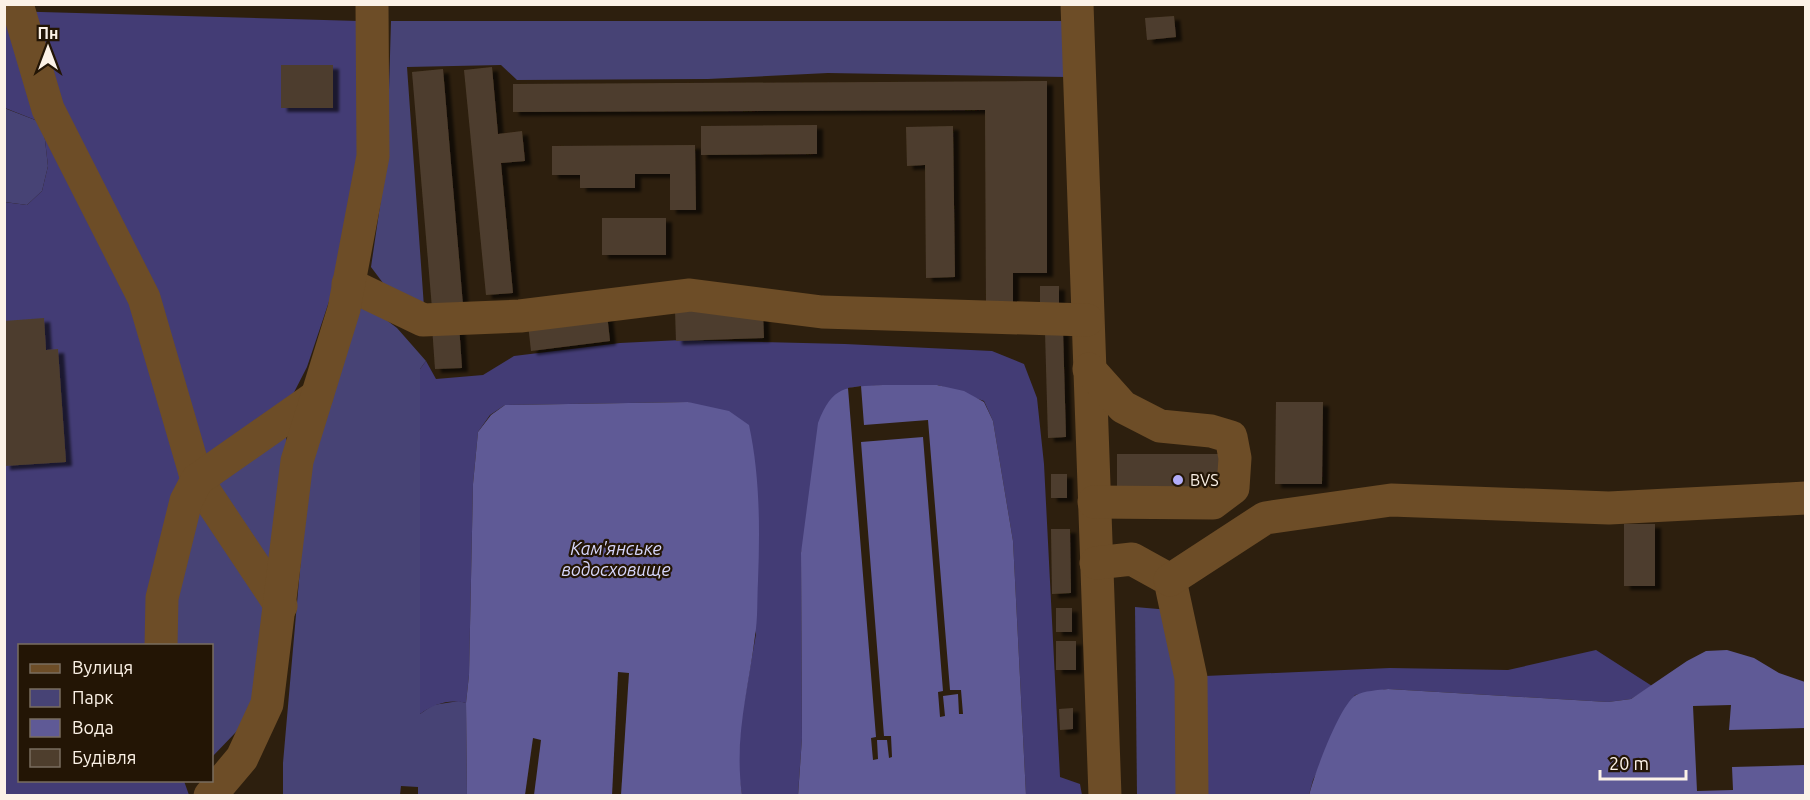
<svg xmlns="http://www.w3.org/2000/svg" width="1810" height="800" font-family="Ubuntu,sans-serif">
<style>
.green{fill:#474375}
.forest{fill:#433c75}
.water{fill:#5f5a96}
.pier{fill:#2d1f0e}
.building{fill:#4e3e2d;filter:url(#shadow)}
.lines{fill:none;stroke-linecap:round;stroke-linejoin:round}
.minor{stroke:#6d4d27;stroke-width:33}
.poi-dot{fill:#b2adf9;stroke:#231505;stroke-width:2}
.labels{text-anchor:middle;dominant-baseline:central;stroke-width:4.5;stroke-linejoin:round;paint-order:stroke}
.poi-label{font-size:16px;fill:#fcf2e7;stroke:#231505;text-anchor:start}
.water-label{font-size:18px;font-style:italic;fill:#d7d7fb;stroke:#231505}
</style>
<defs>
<filter id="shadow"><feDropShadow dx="6" dy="4" stdDeviation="1.5" flood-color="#0009"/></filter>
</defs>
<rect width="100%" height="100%" fill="#2d1f0e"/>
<g class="green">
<polygon points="391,21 1064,21 1067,77 828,73 708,79 517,80 501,65 407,67 424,307 389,291 371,267 387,158"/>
<polygon points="4,108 43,123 48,166 42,191 27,205 5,202"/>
<polygon points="356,297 397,328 426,361 420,369 420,714 433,705 459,701 466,703 467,795 418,795 418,787 401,786 400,795 283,796 283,763 307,489 330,379"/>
<polygon points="285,431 289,455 263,689 237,731 212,757 212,646 167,646 194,500"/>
<polygon points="1135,607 1170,610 1175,644 1180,795 1137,795"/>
</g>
<g class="forest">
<polygon points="5,11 359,21 362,149 348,245 307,367 286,408 207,462 149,645 20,646 20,780 184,781 189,795 5,795 4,202 27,205 42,191 48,166 43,123 5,108"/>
<path d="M681 340 845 344 992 351 1024 364 1037 398 1044 464 1060 777 1080 784 1082 795H1026L1013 541 993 421 984 401 938 385H883L848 388 801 553 802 738 798 795H742L738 768 741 720 756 634 689 402 505 405 490 415 478 432 473 484 469 675 466 703C449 699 434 704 420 714V369L426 361 436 379 483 375 514 356 620 343Z"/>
<polygon points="1596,650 1652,686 1631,699 1608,702 1388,689 1355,695 1313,780 1309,795 1202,796 1205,676 1390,668 1508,670"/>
</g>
<g class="water">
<path d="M883 385H937L964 391 984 402 993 421 1013 541 1026 795 798 796 802 738 801 553 818 423C833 385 845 387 883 385Z"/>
<path d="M688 402 729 411 749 425C760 476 760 529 758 581 757 599 758 618 755 636 748 693 734 737 742 795L467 796 466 703 469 675 473 484 478 432 491 415 505 405Z"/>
<path d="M1727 650 1754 658 1779 673 1805 682V795L1309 796C1313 777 1340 704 1356 695 1364 691 1378 690 1388 689L1608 702 1631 699 1687 661 1706 651Z"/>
</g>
<g class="pier">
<polygon points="861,386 864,425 928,420 950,690 961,690 963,714 959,714 958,694 943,696 945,716 940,717 938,692 943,691 923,437 861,442 884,736 891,736 892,757 889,758 887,740 877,740 878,759 873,760 871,738 876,737 848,388"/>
<polygon points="618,672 629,673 621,795 612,796"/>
<polygon points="1731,705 1729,730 1805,728 1805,765 1732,767 1733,790 1697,791 1693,706"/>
<polygon points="533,738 541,740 534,795 525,795"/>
</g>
<g class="building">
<polygon points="1174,16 1176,37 1147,40 1145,18"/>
<rect x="281" y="65" width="52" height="43"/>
<polygon points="492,67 498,134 522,131 525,161 501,163 513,293 486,295 464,70"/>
<polygon points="443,69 463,305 432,308 412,72"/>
<polygon points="1047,81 1047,273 1013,273 1013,306 986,306 985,110 513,112 513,84"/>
<polygon points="817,125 817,154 701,155 701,126"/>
<polygon points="953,126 955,277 926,278 925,165 907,166 906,127"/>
<polygon points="695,145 696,210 670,210 670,174 635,174 635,188 580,188 580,175 552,175 552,146"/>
<rect x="602" y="218" width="64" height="37"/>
<rect x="1040" y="286" width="19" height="25"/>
<polygon points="675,310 763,314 764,338 676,341"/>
<polygon points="607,314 610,341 531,351 528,324"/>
<polygon points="44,318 46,350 58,349 66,462 4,466 4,321"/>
<polygon points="459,324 462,368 435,369 432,326"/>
<polygon points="1063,330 1066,437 1048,438 1045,331"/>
<polygon points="1276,402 1323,402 1322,484 1275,484"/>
<rect x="1117" y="454" width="111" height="36"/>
<rect x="1051" y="474" width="16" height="24"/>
<rect x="1624" y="524" width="31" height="62"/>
<polygon points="1051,529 1070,529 1071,593 1052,594"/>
<rect x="1056" y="608" width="16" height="24"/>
<rect x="1056" y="641" width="20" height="29"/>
<polygon points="1073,708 1073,729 1060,730 1059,709"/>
</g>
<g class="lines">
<g class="minor">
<polyline points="17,4 48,109 144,298 197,480 281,606"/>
<polyline points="1077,4 1105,796"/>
<polyline points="348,284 423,320 520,316 690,295 822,312 1087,320"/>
<polyline points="1089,369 1123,407 1160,426 1211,431 1231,437 1235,458 1233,488 1213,503 1094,502"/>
<polyline points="1096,563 1132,559 1170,580 1191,678 1192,796"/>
<polyline points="1170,580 1265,518 1391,500 1609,508 1806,498"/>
<polyline points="161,646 162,598 186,501 197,480 317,396"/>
<polyline points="210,796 242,758 267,704 297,461 344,309 373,156 372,4"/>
</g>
</g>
<circle class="poi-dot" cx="1178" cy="480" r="6"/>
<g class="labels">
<g class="poi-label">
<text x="1190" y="480">BVS</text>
</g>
<g class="water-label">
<text x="616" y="548">Кам'янське<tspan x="616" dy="21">водосховище</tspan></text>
</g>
</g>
<rect width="1810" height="800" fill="none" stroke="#fcf2e7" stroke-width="12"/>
<rect x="18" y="644" width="195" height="138" fill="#231505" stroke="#7a6d5f" stroke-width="1.5"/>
<rect x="30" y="664" width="30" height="9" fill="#6d4d27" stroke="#7a6d5f" stroke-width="1.5"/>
<text x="72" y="674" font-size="18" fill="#fcf2e7">Вулиця</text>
<rect x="30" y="689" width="30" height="18" fill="#474375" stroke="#7a6d5f" stroke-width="1.5"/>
<text x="72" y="704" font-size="18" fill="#fcf2e7">Парк</text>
<rect x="30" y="719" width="30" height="18" fill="#5f5a96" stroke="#7a6d5f" stroke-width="1.5"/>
<text x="72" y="734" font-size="18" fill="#fcf2e7">Вода</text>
<rect x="30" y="749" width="30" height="18" fill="#4e3e2d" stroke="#7a6d5f" stroke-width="1.5"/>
<text x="72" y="764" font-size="18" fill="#fcf2e7">Будівля</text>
<g transform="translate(48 48)" stroke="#231505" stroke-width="4.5" paint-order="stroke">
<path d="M0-4.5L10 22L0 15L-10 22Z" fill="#fcf2e7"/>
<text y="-9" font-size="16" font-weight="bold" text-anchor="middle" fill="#fcf2e7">Пн</text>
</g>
<path d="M1600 770v9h86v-9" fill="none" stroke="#fcf2e7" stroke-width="3"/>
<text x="1609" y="770" font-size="18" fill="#fcf2e7" stroke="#231505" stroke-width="4.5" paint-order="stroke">20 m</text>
</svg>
